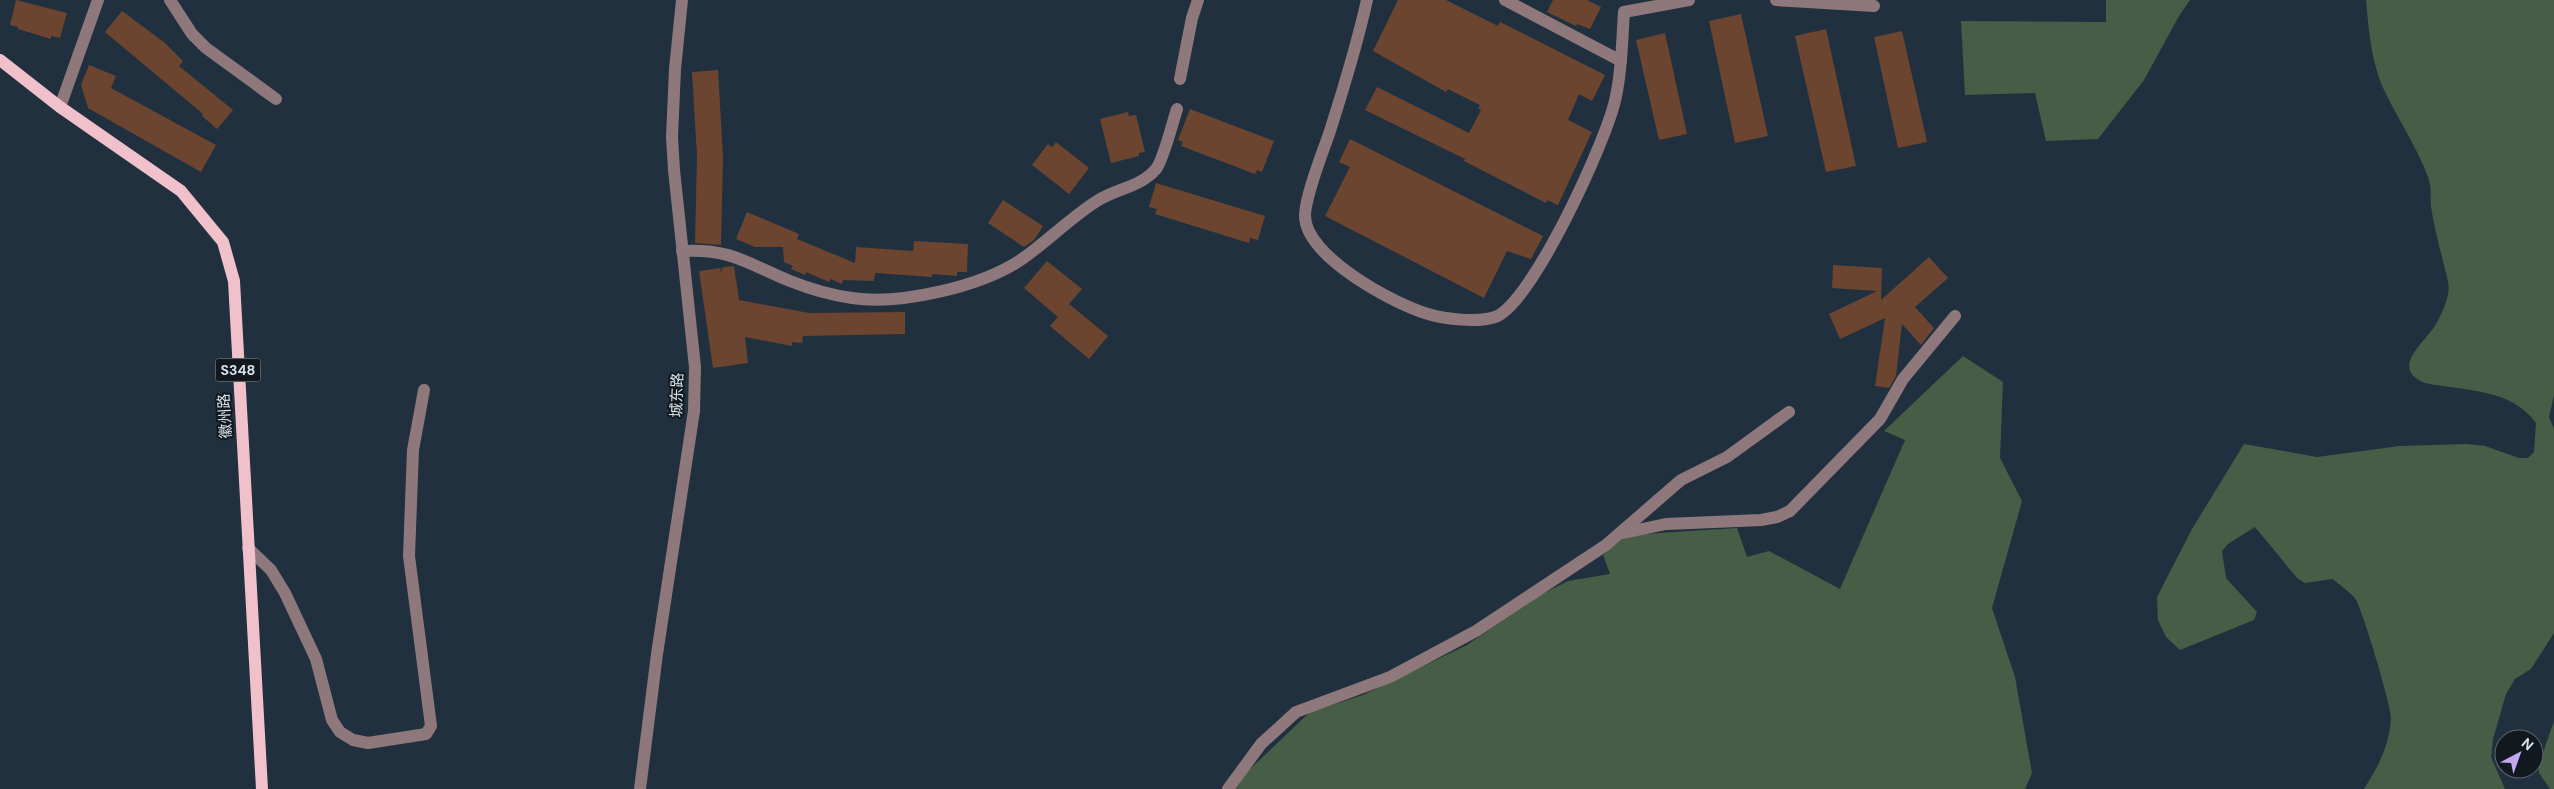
<svg xmlns="http://www.w3.org/2000/svg" width="2554" height="789" font-family="'DM Sans','Noto Sans SC',sans-serif">
<style>
.green{fill:#465d46}
.building{fill:#6b452f}
.lines{fill:none;stroke-linecap:round;stroke-linejoin:round}
.minor{stroke:#8f787c;stroke-width:12}
.major{stroke:#f0c1ca;stroke-width:12}
.labels{text-anchor:middle;dominant-baseline:central;stroke-width:4;stroke-linejoin:round;paint-order:stroke}
.shield{fill:#11181e;stroke:#9da6ae;stroke-width:1}
.shield-label{font-size:14px;font-weight:bold;fill:#d9e3ec}
.street-label{font-size:15px;fill:#d9e3ec;stroke:#11181e}
</style>
<rect width="100%" height="100%" fill="#21303e"/>
<g class="green">
<polygon points="2106,0 2190,0 2179,16 2144,80 2098,139 2046,141 2035,93 1965,95 1961,21 2106,22"/>
<path d="M2366 0H2554V395L2549 417 2554 429V633L2531 669 2515 679 2506 694 2493 739 2491 757 2505 789H2364C2378 767 2390 744 2391 718 2391 705 2363 612 2356 600 2351 592 2340 586 2333 579L2305 583 2297 578 2255 527 2228 544 2222 551 2226 578 2257 612 2254 620 2180 650 2166 637 2158 620 2157 597 2192 529 2244 444 2317 457 2400 446 2467 444 2485 446 2519 458H2528L2534 452 2536 423C2511 388 2464 391 2425 383 2388 368 2426 342 2436 324 2443 311 2451 295 2448 281 2442 257 2435 232 2431 207 2430 197 2432 187 2428 177 2417 147 2399 121 2385 92 2371 63 2369 31 2366 0Z"/>
<polygon points="1963,356 2003,382 2000,458 2022,501 1992,608 2015,677 2032,773 2025,789 1236,789 1248,771 1310,712 1363,695 1467,645 1538,596 1568,581 1610,574 1603,555 1627,535 1737,528 1747,557 1769,551 1840,589 1905,440 1884,431"/>
<polygon points="2554,721 2554,789 2550,789 2539,773 2539,764"/>
</g>
<g class="building">
<polygon points="16,0 67,13 60,38 51,36 51,39 18,29 18,27 10,25"/>
<polygon points="1398,0 1446,0 1498,26 1500,22 1605,75 1592,101 1579,94 1568,120 1592,132 1558,205 1547,200 1546,203 1464,161 1465,159 1365,110 1377,87 1469,133 1481,110 1478,108 1480,105 1448,89 1446,92 1373,51"/>
<polygon points="1553,0 1587,0 1601,7 1590,29 1577,24 1576,26 1547,12"/>
<polygon points="122,11 165,43 183,61 179,66 233,110 217,129 202,116 203,114 105,32"/>
<polygon points="1741,14 1768,136 1735,143 1709,21"/>
<polygon points="1826,29 1856,166 1826,172 1795,36"/>
<polygon points="1902,31 1927,142 1898,148 1874,37"/>
<polygon points="1665,33 1687,134 1659,140 1636,40"/>
<polygon points="89,65 116,76 111,88 216,145 201,172 88,108 81,85"/>
<polygon points="718,70 723,157 721,245 695,243 697,156 692,72"/>
<polygon points="1190,109 1274,141 1262,172 1257,170 1255,174 1181,146 1183,142 1178,140"/>
<polygon points="1128,112 1129,116 1136,115 1145,152 1139,153 1139,156 1111,163 1100,119"/>
<polygon points="1350,139 1543,236 1531,259 1507,251 1484,298 1325,216 1350,167 1339,162"/>
<polygon points="1056,142 1089,168 1069,194 1032,165 1048,144 1052,147"/>
<polygon points="1156,183 1265,216 1258,240 1250,238 1249,243 1155,214 1157,209 1149,207"/>
<polygon points="1003,200 1043,226 1034,240 1024,247 988,223"/>
<polygon points="747,212 799,234 797,239 855,263 856,247 913,251 914,241 968,244 967,272 957,272 957,276 932,274 932,277 875,273 874,281 843,280 842,284 831,279 829,282 806,272 805,275 791,269 793,266 784,262 783,247 755,247 736,239"/>
<polygon points="1929,257 1948,278 1915,307 1934,328 1921,345 1902,324 1896,376 1889,388 1875,386 1885,318 1840,339 1829,314 1877,291 1832,288 1833,265 1882,268 1881,300"/>
<polygon points="1047,261 1082,289 1069,304 1108,336 1089,359 1050,326 1058,317 1024,288"/>
<polygon points="734,266 739,300 809,313 905,312 905,334 803,336 802,343 792,342 792,346 745,337 748,363 713,368 699,271 721,268 720,274 723,267"/>
</g>
<g class="lines">
<g class="minor">
<polyline points="170,0 192,34 206,48 276,99"/>
<path d="M1367 0C1357 45 1344 87 1330 131 1323 152 1306 193 1305 215 1304 256 1394 304 1428 314 1445 319 1477 323 1495 317 1532 304 1609 136 1616 96 1622 69 1622 40 1624 12L1689 0"/>
<polyline points="1505,0 1621,61"/>
<polyline points="1776,0 1874,6"/>
<polyline points="1180,79 1192,18 1198,0"/>
<polyline points="60,107 98,0"/>
<path d="M682 251C731 248 748 264 790 281 810 289 830 295 852 298 900 305 981 287 1022 259 1048 241 1070 218 1097 201 1115 189 1141 187 1156 169 1163 161 1173 121 1177 109"/>
<polyline points="1623,533 1666,524 1761,520 1777,517 1790,511 1880,419 1903,379 1955,316"/>
<polyline points="248,548 271,570 285,593 316,659 332,720 340,732 353,740 368,743 426,734 431,726 409,556 413,450 424,390"/>
<polyline points="640,789 657,654 694,411 695,367 674,170 672,137 675,69 682,0"/>
<polyline points="1228,789 1261,744 1296,712 1390,677 1476,631 1606,545 1681,480 1727,457 1789,412"/>
</g>
<polyline class="major" points="0,60 60,107 181,191 223,242 234,281 262,789"/>
</g>
<g class="labels">
<rect class="shield" x="215.5" y="358.5" width="45" height="23" rx="4"/>
<g class="shield-label">
<text x="238" y="370">S348</text>
</g>
<g class="street-label">
<text transform="translate(677 395) rotate(-88)">城东路</text>
<text transform="translate(225 416) rotate(-93)">徽州路</text>
</g>
</g>
<g transform="translate(2519 754) rotate(41)"><circle r="24" fill="#11181e" stroke="#616970"/>
<path d="M0-4L9 19L0 12L-9 19Z" fill="#c4a7f1"/>
<text y="-8" font-size="14" font-weight="bold" text-anchor="middle" fill="#d9e3ec">N</text>
</g>
</svg>
